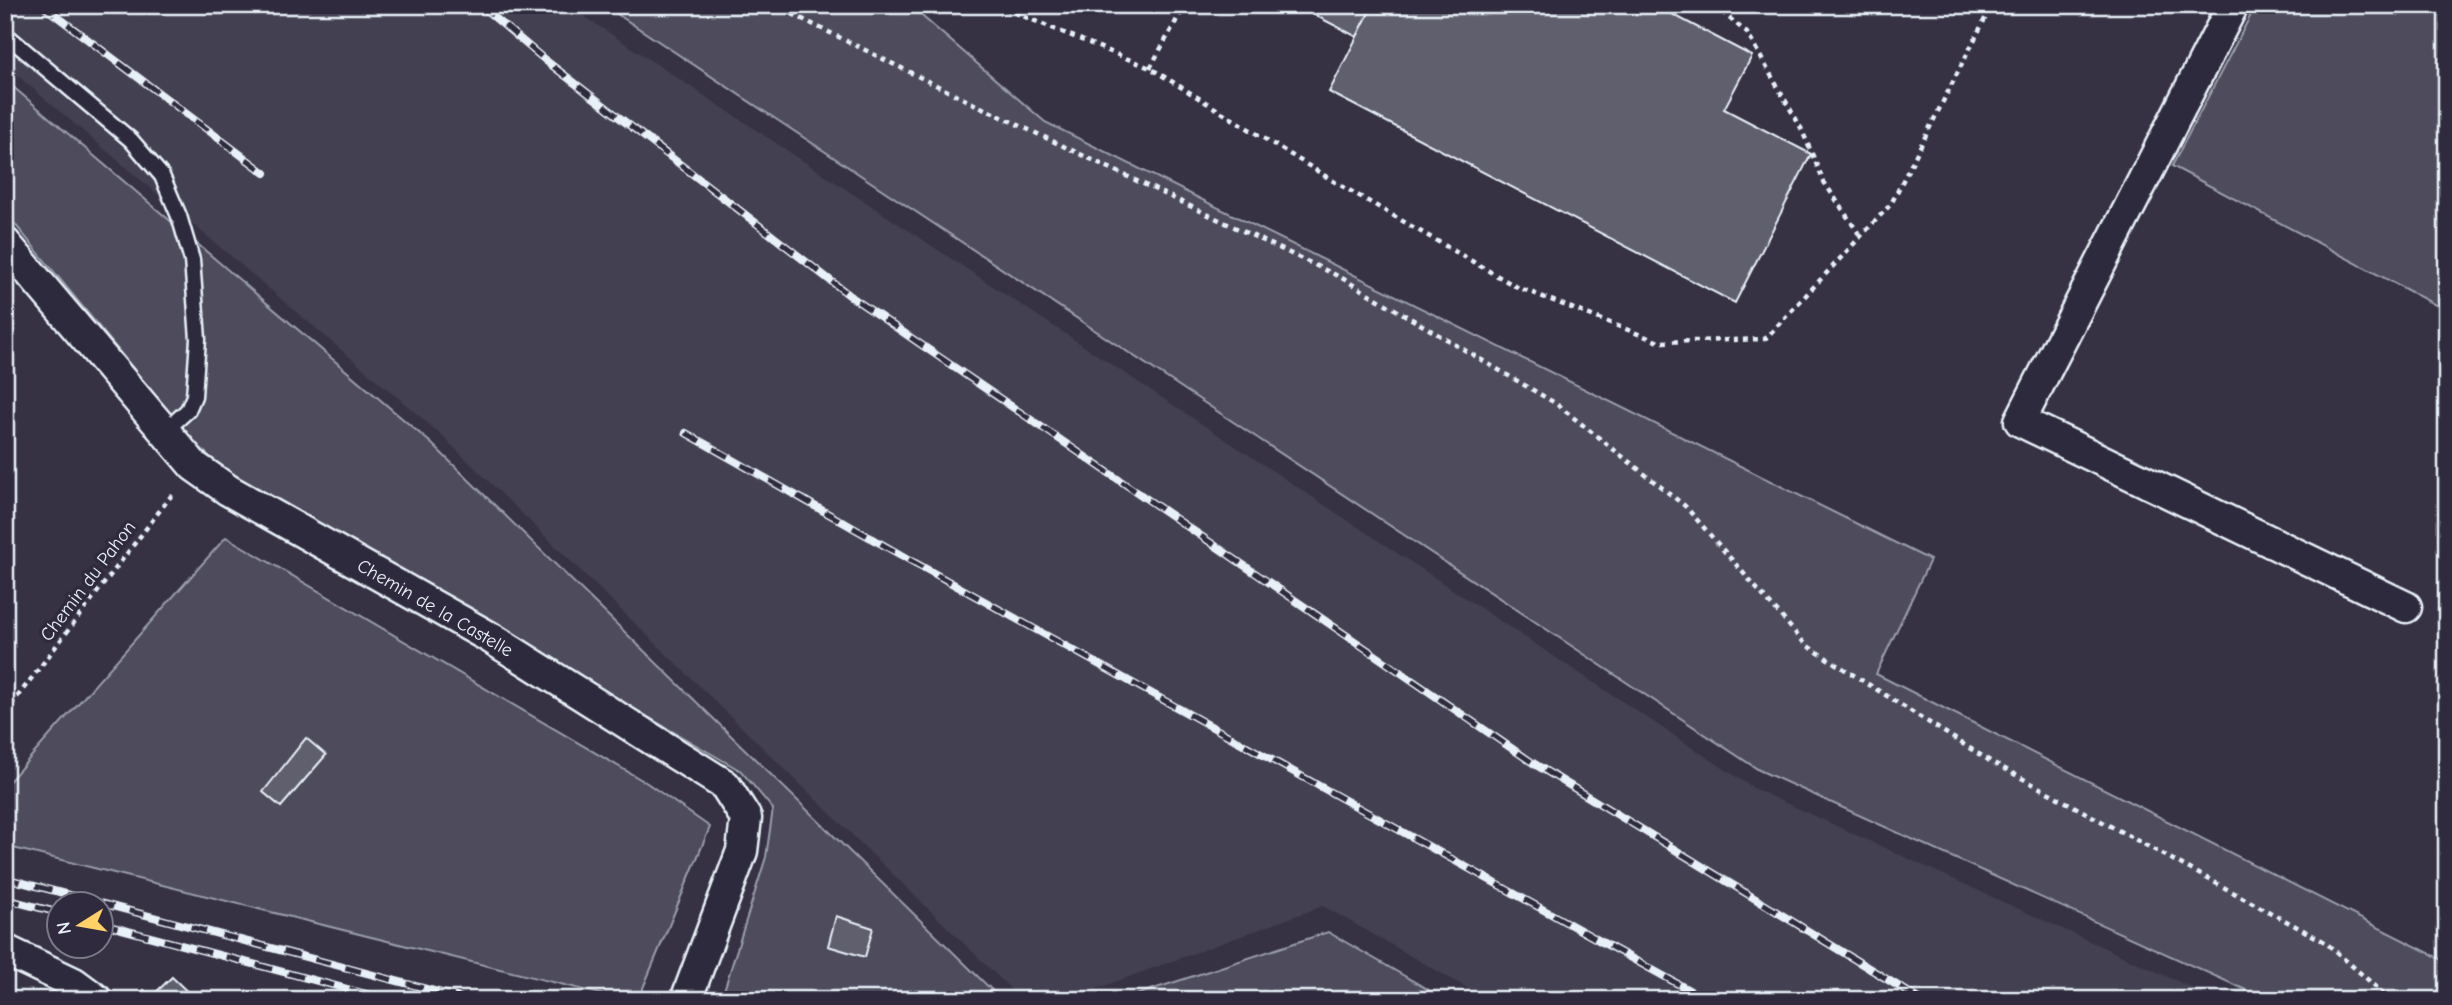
<svg xmlns="http://www.w3.org/2000/svg" width="2452" height="1005" font-family="'Comic Neue',sans-serif">
<style>
.built{fill:#433f51}
.green{fill:#4d4b5c;stroke:#9a9eaa;stroke-width:2}
.building{fill:#605e6e;stroke:#e8f1f8;stroke-width:2}
.lines{fill:none;stroke-linecap:round;stroke-linejoin:round}
.lane-casing{stroke:#e8f1f8;stroke-width:19}
.street-casing{stroke:#e8f1f8;stroke-width:35}
.path{stroke:#e8f1f8;stroke-width:4.5;stroke-dasharray:5 5;stroke-linecap:butt}
.lane{stroke:#2f2a3d;stroke-width:14}
.street{stroke:#2f2a3d;stroke-width:30}
.rail-casing{stroke:#e8f1f8;stroke-width:8}
.rail{stroke:#2f2a3d;stroke-width:5;stroke-dasharray:16;stroke-linecap:butt}
.labels{text-anchor:middle;dominant-baseline:central;stroke-width:7;stroke-linejoin:round;paint-order:stroke}
.street-label{font-size:19px;fill:#e8f1f8;stroke:#2f2a3d}
</style>
<rect width="100%" height="100%" fill="#363244"/>
<filter id="ink" filterUnits="userSpaceOnUse"><feTurbulence type="fractalNoise" baseFrequency=".0143" numOctaves="2"/><feDisplacementMap in="SourceGraphic" scale="14" xChannelSelector="R" yChannelSelector="G"/><feConvolveMatrix kernelMatrix="1 2 1 2 8 2 1 2 1" color-interpolation-filters="sRGB"/></filter>
<g filter="url(#ink)">
<polygon class="built" points="5,5 567,5 1755,789 2219,1000 1488,1000 1323,906 1066,1000 1022,1000 438,432 5,65"/>
<g class="green">
<polygon points="909,5 1045,122 1930,560 1876,674 2447,962 2447,1000 2268,1000 1759,770 605,6"/>
<polygon points="2256,5 2447,5 2447,311 2172,166"/>
<polygon points="5,80 431,443 1002,1000 721,1000 766,857 773,809 741,771 228,474 191,439 5,212"/>
<polygon points="226,537 647,783 710,827 638,1000 625,1000 5,846 5,786"/>
<polygon points="1328,932 1446,1000 1120,1000"/>
</g>
<g class="building">
<polygon points="1305,5 1373,5 1357,37 1303,9"/>
<polygon points="1373,5 1655,5 1752,56 1724,109 1811,154 1735,303 1329,92"/>
<polygon points="306,738 326,755 281,807 263,792"/>
<polygon points="836,916 873,928 865,957 828,946"/>
<polygon points="172,977 196,1000 134,1000 144,990 151,997"/>
</g>
<g class="lines">
<defs>
<polyline id="lane" points="5,34 131,140 162,176 179,216 192,260 198,339 194,396 188,410 164,432"/>
<g id="street">
<polyline points="2233,5 2020,421 2406,607"/>
<polyline points="5,243 194,466 228,490 491,638 725,785 746,818 742,851 686,1000"/>
<polyline points="5,950 74,983 97,1000"/>
</g>
</defs>
<use href="#lane" class="lane-casing"/>
<use href="#street" class="street-casing"/>
<g class="path">
<polyline points="774,5 970,102 1340,277 1555,403 1685,506 1806,645 1990,761 2325,942 2391,1000"/>
<polyline points="996,5 1150,68 1335,182 1515,286 1659,342 1765,339 1891,204 1992,5"/>
<polyline points="1714,5 1747,33 1801,128 1824,182 1861,237"/>
<polyline points="1150,68 1185,5"/>
<polyline points="5,713 174,492"/>
</g>
<use href="#lane" class="lane"/>
<use href="#street" class="street"/>
<defs>
<g id="rail">
<polyline points="42,5 265,173"/>
<polyline points="480,5 545,60 853,298 1533,763 1921,1000"/>
<polyline points="686,433 908,559 1707,1000"/>
<polyline points="5,878 469,1000"/>
<polyline points="5,899 60,913"/>
<polyline points="102,924 389,1000"/>
</g>
</defs>
<use href="#rail" class="rail-casing"/>
<use href="#rail" class="rail"/>
</g>
</g>
<g class="labels">
<g class="street-label">
<text transform="translate(88 581) rotate(-53)">Chemin du Pahon</text>
<text transform="translate(435 608) rotate(30)">Chemin de la Castelle</text>
</g>
</g>
<rect width="2452" height="1005" fill="none" stroke="#2f2a3d" stroke-width="28"/>
<rect x="14" y="14" width="2424" height="977" fill="none" stroke="#e8f1f8" stroke-width="2.5" filter="url(#ink)"/>
<g transform="translate(80 925) rotate(259)"><circle r="33" fill="#2f2a3d" stroke="#797a88" stroke-width="2"/>
<path d="M0-5L12 26L0 18L-12 26Z" fill="#ffd166"/>
<text y="-10" font-size="19" font-weight="bold" text-anchor="middle" fill="#e8f1f8">N</text>
</g>
</svg>
